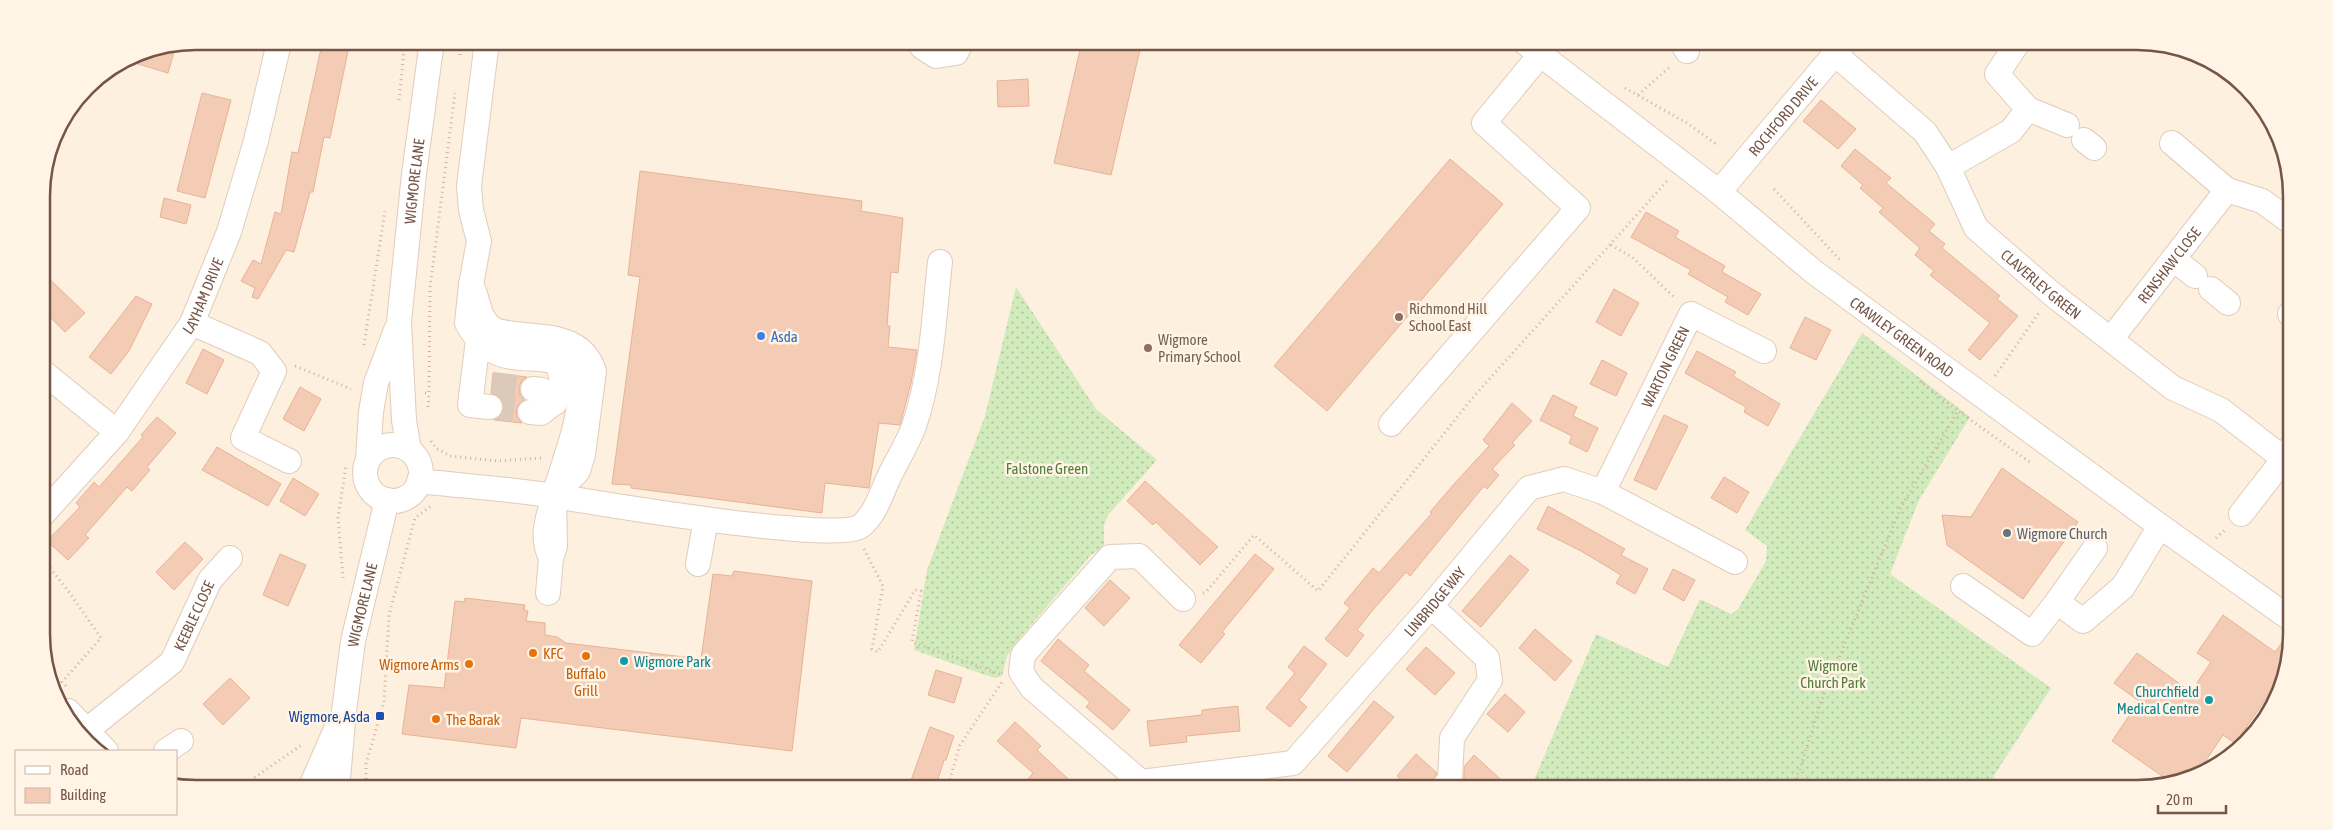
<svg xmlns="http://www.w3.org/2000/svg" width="2333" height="830" font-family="'Asap Condensed',sans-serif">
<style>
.grass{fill:url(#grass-dots)}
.building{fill:#f4ccb5;stroke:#e7b295}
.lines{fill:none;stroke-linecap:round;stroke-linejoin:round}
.minor-tunnel{stroke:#dbc9b9;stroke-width:24;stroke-dasharray:24 12;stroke-linecap:butt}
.minor-casing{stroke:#e1ccbb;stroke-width:26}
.path{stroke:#d8af99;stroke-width:3;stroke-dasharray:1 4;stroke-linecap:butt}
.minor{stroke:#fff;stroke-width:24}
.education-dot{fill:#8d6e63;stroke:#fff4e6;stroke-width:2}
.shop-dot{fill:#3f7fe0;stroke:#fff4e6;stroke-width:2}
.worship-dot{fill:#6b7280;stroke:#fff4e6;stroke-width:2}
.food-dot{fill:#e8710a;stroke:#fff4e6;stroke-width:2}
.culture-dot{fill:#0f9aa8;stroke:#fff4e6;stroke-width:2}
.transit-dot{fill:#1a4fb4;stroke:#fff4e6;stroke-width:2}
.labels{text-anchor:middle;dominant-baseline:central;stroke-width:5;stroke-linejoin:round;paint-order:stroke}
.street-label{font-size:15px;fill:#745546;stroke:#fff4e6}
.education-label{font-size:15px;fill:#785e54;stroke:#fff4e6;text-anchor:start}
.shop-label{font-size:15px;fill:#366cbe;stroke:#fff4e6;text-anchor:start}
.park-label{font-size:15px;fill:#527b3d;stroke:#fff4e6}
.worship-label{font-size:15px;fill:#5b616d;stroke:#fff4e6;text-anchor:start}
.food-label{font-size:15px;fill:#c56008;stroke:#fff4e6;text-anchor:start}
.culture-label{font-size:15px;fill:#0d838f;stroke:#fff4e6;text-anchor:start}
.transit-label{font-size:15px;fill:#164399;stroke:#fff4e6;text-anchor:end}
.rim{fill:none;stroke:#745546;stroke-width:2.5}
</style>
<defs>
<pattern id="grass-dots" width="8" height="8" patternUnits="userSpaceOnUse" patternTransform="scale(1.25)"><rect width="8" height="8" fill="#d1ebbd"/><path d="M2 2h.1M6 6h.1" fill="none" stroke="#aec19b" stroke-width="1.8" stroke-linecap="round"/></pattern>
</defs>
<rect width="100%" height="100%" fill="#fdf0df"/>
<g class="grass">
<polygon points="1016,287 1096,409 1157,460 1108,515 1104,526 1104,547 1091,555 1020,638 1007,656 1002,676 994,678 914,650 927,570 985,416"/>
<polygon points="1862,333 1970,417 1919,500 1890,574 2051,688 1993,777 2009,788 1548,789 1534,780 1596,634 1668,667 1700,599 1731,614 1738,609 1766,561 1767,546 1745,530"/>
</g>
<g class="building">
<polygon points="1082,41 1142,41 1111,175 1054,163"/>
<polygon points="322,44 348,51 330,138 324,137 313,192 310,192 294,252 286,250 258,299 252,297 255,288 241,281 253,260 261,264 275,212 281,214 292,152 298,153"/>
<polygon points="176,45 168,73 125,60 137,53"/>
<polygon points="1028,79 1029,106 998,107 997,81"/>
<polygon points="202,93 231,100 205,198 177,191"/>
<polygon points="1821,100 1856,129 1838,149 1803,121"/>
<polygon points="1855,149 1891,178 1886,183 1935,224 1929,231 1945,244 1942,248 2000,296 1997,299 2018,316 1980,360 1968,350 1990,323 1930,275 1934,271 1915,255 1920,248 1879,212 1883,208 1860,188 1863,185 1841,166"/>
<polygon points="1450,159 1503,204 1327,411 1274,366"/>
<polygon points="640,171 862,201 861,211 903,218 898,273 891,272 887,326 890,326 888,347 917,350 911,383 900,425 879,423 869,488 825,483 822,513 631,488 631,485 612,484 640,277 628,275"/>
<polygon points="164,198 191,205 186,224 160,217"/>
<polygon points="1646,212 1679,231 1675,237 1725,266 1722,272 1761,294 1748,315 1725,302 1728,297 1688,274 1691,270 1631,237"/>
<polygon points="42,272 85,313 65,332 42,309"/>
<polygon points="1614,289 1639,303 1621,336 1596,322"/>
<polygon points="136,296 152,304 129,351 111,374 89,357"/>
<polygon points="1805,317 1831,330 1816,360 1790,348"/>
<polygon points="203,349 224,360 207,394 186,383"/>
<polygon points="1697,351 1736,372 1733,376 1780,404 1768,426 1744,412 1746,407 1685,373"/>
<polygon points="1602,360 1627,373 1616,396 1590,384"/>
<polygon points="493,373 527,377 522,380 519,387 520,394 524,400 519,404 516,410 517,417 522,423 494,420 501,415 504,408 498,396 491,393"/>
<polygon points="300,387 321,399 304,431 283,419"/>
<polygon points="1553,395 1577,407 1573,416 1598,428 1587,452 1569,443 1572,436 1540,420"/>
<polygon points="1512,403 1532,421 1512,443 1515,445 1492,469 1499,475 1487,489 1484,486 1410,576 1406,572 1372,611 1357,630 1364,635 1347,657 1325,639 1350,608 1344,603 1373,568 1379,573 1432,513 1430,512 1454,484 1489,446 1483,440"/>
<polygon points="1664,415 1688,426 1656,490 1634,480"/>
<polygon points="157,417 176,433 147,467 150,470 132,491 127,487 85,535 89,538 68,560 47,541 80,507 76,503 94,482 99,487 143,437 141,435"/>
<polygon points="217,447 281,484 268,506 202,470"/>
<polygon points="2002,468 2078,522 2023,599 1947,545 1942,515 1971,517"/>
<polygon points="1724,477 1749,492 1737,513 1711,498"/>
<polygon points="293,478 319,494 305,516 280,501"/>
<polygon points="1145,481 1218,547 1200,565 1156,522 1153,525 1127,501"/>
<polygon points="1548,506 1625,549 1621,555 1648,569 1635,594 1616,583 1621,575 1581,551 1537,529"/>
<polygon points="185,542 203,559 174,590 156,572"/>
<polygon points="280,554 306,565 288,606 263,595"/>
<polygon points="1255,554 1274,569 1222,632 1225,634 1201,663 1179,645"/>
<polygon points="1510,555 1529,570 1481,627 1462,611"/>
<polygon points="1673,569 1695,580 1684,601 1663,589"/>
<polygon points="734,571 812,581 792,751 521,718 516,748 402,734 409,685 444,688 455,601 464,602 465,598 525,605 524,610 528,611 526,621 545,623 545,635 557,637 566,643 701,659 713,574 732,576"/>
<polygon points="1110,580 1130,598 1104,626 1085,608"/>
<polygon points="2223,615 2275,652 2289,633 2292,634 2284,683 2277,698 2270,693 2235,743 2223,735 2194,778 2172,783 2112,741 2139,701 2114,683 2137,653 2191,692 2211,662 2197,653"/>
<polygon points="1535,629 1572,661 1555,681 1519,648"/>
<polygon points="1058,639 1089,665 1084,671 1130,710 1113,730 1086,707 1090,702 1041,661"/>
<polygon points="1304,646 1327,664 1299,700 1307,707 1290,727 1266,708 1295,673 1288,667"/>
<polygon points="1426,647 1455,673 1435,695 1406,669"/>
<polygon points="936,670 962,678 954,703 928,695"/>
<polygon points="230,678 250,698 223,725 203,704"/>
<polygon points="1505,694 1525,712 1508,732 1487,714"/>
<polygon points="1374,701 1394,717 1347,772 1328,756"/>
<polygon points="1238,706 1240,731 1186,736 1187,742 1150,746 1147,721 1202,715 1202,710"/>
<polygon points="1015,722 1041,746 1037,750 1079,789 1038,789 1028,779 1033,773 997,741"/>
<polygon points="930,727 954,736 946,760 944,760 935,789 908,789"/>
<polygon points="1416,754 1437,773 1429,789 1411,789 1397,776"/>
<polygon points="1474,755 1486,766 1511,789 1474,789 1464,780 1464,767"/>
</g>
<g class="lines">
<g class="minor-tunnel">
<polyline points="492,384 533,389"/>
<polyline points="490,407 530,412"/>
</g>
<defs>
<g id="minor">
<polyline points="920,41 922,47 936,56 956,53 962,41"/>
<path id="s1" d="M1523 41 1719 192 1814 272 2160 526 2292 620"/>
<polyline points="1681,41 1687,51"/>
<path id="s2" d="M1835 54 1925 132 1948 167 1976 228 2052 294 2173 388 2221 410 2284 459 2291 447"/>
<polyline points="2028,109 2067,125"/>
<polyline points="2084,140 2094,148"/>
<polyline points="2172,143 2227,190 2262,201 2291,222"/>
<polyline points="1948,167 2011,131 2028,109 1997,74 2019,41"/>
<path id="s3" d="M1719 192 1844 43"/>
<polyline points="2173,259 2195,276"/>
<path d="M471 285C481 303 476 317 494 330 530 341 579 327 594 371L583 454 578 471 554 496C562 465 584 415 579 384 573 350 527 363 503 355 487 350 475 338 467 323Z"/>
<polyline points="471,285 479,241 471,210 469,186 487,41"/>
<polyline points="2211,289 2228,303"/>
<polyline points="2290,314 2291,314"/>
<polyline points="192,323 260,353 274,371 243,438 289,461"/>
<path id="s4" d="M2111 339 2227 190"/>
<polyline points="43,372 117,432"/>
<polyline points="533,389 542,390 555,403"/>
<polyline points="490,407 470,405 477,348 480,341 490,333"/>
<path d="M530 412 541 413C566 395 566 384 554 356"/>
<polyline points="1391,424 1578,208 1484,123 1540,55"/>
<circle cx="393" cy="473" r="28"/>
<path id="s5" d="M409 450 404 420 399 322 414 174 432 41"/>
<polyline points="368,459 371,412 376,383 396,330"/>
<path d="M419 481C464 486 510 489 555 496 597 503 839 544 861 526 875 515 882 492 889 477 897 460 908 443 914 426 932 374 934 316 940 262"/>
<path id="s6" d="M1603 492 1691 314 1764 351"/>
<path id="s7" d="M43 514 117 432 192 323 229 232 256 141 279 43 271 41"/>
<polyline points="2241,514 2284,459"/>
<polyline points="2095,548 2057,602 2083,621 2123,587 2160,526"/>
<polyline points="698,564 706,519"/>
<polyline points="1963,586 2032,634 2057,602"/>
<path d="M548 593 551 558 555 546 554 496C548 518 540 536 551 558"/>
<polyline points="1431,606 1487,658 1490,680 1452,738 1450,779 1442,789"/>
<polyline points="68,711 106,751"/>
<path id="s8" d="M87 730 172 662 210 580 230 558"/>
<polyline points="166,751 181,741"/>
<polyline points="1141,782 1032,688 1021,672 1023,655 1110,557 1139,556 1183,599"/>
<polyline points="310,789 336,729"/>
<path id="s9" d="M337 789 344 711 353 641 387 500"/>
<path id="s10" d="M1142 789 1141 782 1293 763 1431 606 1529 488 1564 479 1603 492 1735 562"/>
</g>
</defs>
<use href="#minor" class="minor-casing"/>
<g class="path">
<polyline points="460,55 461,41"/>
<polyline points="1625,88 1687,123 1716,144"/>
<polyline points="1638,95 1671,66"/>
<polyline points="399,100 405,41"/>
<polyline points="1774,189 1840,260"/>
<polyline points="1611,245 1632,257 1676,299"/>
<polyline points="364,345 385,211"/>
<polyline points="295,366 351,389"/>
<polyline points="1995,376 2040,311"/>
<polyline points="1920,381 1958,411 2031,463"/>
<polyline points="425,393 429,393 430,288 455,93"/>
<polyline points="428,407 429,393"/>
<polyline points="431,441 436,448 450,456 497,461 541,458"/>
<polyline points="2216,538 2226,529"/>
<polyline points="864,549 883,586 872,649 878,652 915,590 921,591 912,642 1000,674"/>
<polyline points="44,560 69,592 101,638 62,682 68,688"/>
<polyline points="343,578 338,518 346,465"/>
<polyline points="1203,593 1206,592 1254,535 1318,591 1475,395 1668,180"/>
<polyline points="1791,788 1800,769 1822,699 1901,507 1958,411"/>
<polyline points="238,789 303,744"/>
<polyline points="366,789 366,764 384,702 389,615 415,518 431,506"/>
<polyline points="947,789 960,745 1002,682"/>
</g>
<use href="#minor" class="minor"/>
</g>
<g class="education-dot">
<circle cx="1399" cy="317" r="5"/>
<circle cx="1148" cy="348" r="5"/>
</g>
<circle class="shop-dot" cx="761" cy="336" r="5"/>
<circle class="worship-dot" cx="2007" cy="533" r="5"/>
<g class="food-dot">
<circle cx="533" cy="653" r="5"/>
<circle cx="586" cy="656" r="5"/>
<circle cx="469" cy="664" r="5"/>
<circle cx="436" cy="719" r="5"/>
</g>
<g class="culture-dot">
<circle cx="624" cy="661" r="5"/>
<circle cx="2209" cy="700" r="5"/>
</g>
<rect class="transit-dot" x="375" y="711" width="10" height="10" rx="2.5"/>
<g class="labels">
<g class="street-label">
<text stroke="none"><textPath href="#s3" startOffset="99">ROCHFORD DRIVE</textPath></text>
<text stroke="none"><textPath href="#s5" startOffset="270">WIGMORE LANE</textPath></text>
<text stroke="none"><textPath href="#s4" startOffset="94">RENSHAW CLOSE</textPath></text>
<text stroke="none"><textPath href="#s2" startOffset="314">CLAVERLEY GREEN</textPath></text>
<text stroke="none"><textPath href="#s7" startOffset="272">LAYHAM DRIVE</textPath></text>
<text stroke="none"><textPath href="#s1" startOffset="481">CRAWLEY GREEN ROAD</textPath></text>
<text stroke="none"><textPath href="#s6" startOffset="140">WARTON GREEN</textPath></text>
<text stroke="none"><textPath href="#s10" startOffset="375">LINBRIDGE WAY</textPath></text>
<text stroke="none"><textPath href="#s9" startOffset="186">WIGMORE LANE</textPath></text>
<text stroke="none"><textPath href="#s8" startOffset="160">KEEBLE CLOSE</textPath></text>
</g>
<g class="education-label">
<text x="1409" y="308">Richmond Hill<tspan x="1409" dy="17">School East</tspan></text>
<text x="1158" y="339">Wigmore<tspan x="1158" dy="17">Primary School</tspan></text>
</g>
<g class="shop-label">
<text x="771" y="336">Asda</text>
</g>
<g class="park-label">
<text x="1047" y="468">Falstone Green</text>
<text x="1833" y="665">Wigmore<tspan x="1833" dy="17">Church Park</tspan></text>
</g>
<g class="worship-label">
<text x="2017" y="533">Wigmore Church</text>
</g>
<g class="food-label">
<text x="543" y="653">KFC</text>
<text x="459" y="664" text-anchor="end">Wigmore Arms</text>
<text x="586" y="673" text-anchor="middle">Buffalo<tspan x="586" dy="17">Grill</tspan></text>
<text x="446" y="719">The Barak</text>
</g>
<g class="culture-label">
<text x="634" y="661">Wigmore Park</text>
<text x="2199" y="691" text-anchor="end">Churchfield<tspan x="2199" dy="17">Medical Centre</tspan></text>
</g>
<g class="transit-label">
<text x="370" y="716">Wigmore, Asda</text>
</g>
</g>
<path d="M0 0H2333V830H0ZM196 50H2137A146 146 0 0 1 2283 196V634A146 146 0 0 1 2137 780H196A146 146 0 0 1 50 634V196A146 146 0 0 1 196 50Z" fill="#fff4e6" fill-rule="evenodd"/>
<path class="rim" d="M196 50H2137A146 146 0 0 1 2283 196V634A146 146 0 0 1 2137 780H196A146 146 0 0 1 50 634V196A146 146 0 0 1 196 50Z"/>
<rect x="15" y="750" width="162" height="65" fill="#fff4e6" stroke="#c7b4a6"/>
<rect x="25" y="766" width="25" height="8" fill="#ffffff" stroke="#c7b4a6"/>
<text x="60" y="775" font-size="15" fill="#745546">Road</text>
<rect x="25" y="788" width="25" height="15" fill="#f4ccb5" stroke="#c7b4a6"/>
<text x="60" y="800" font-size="15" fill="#745546">Building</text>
<path d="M2158 805v8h68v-8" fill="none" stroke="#745546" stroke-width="2.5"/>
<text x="2166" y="805" font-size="15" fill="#745546" stroke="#fff4e6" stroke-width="4" paint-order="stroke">20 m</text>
</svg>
